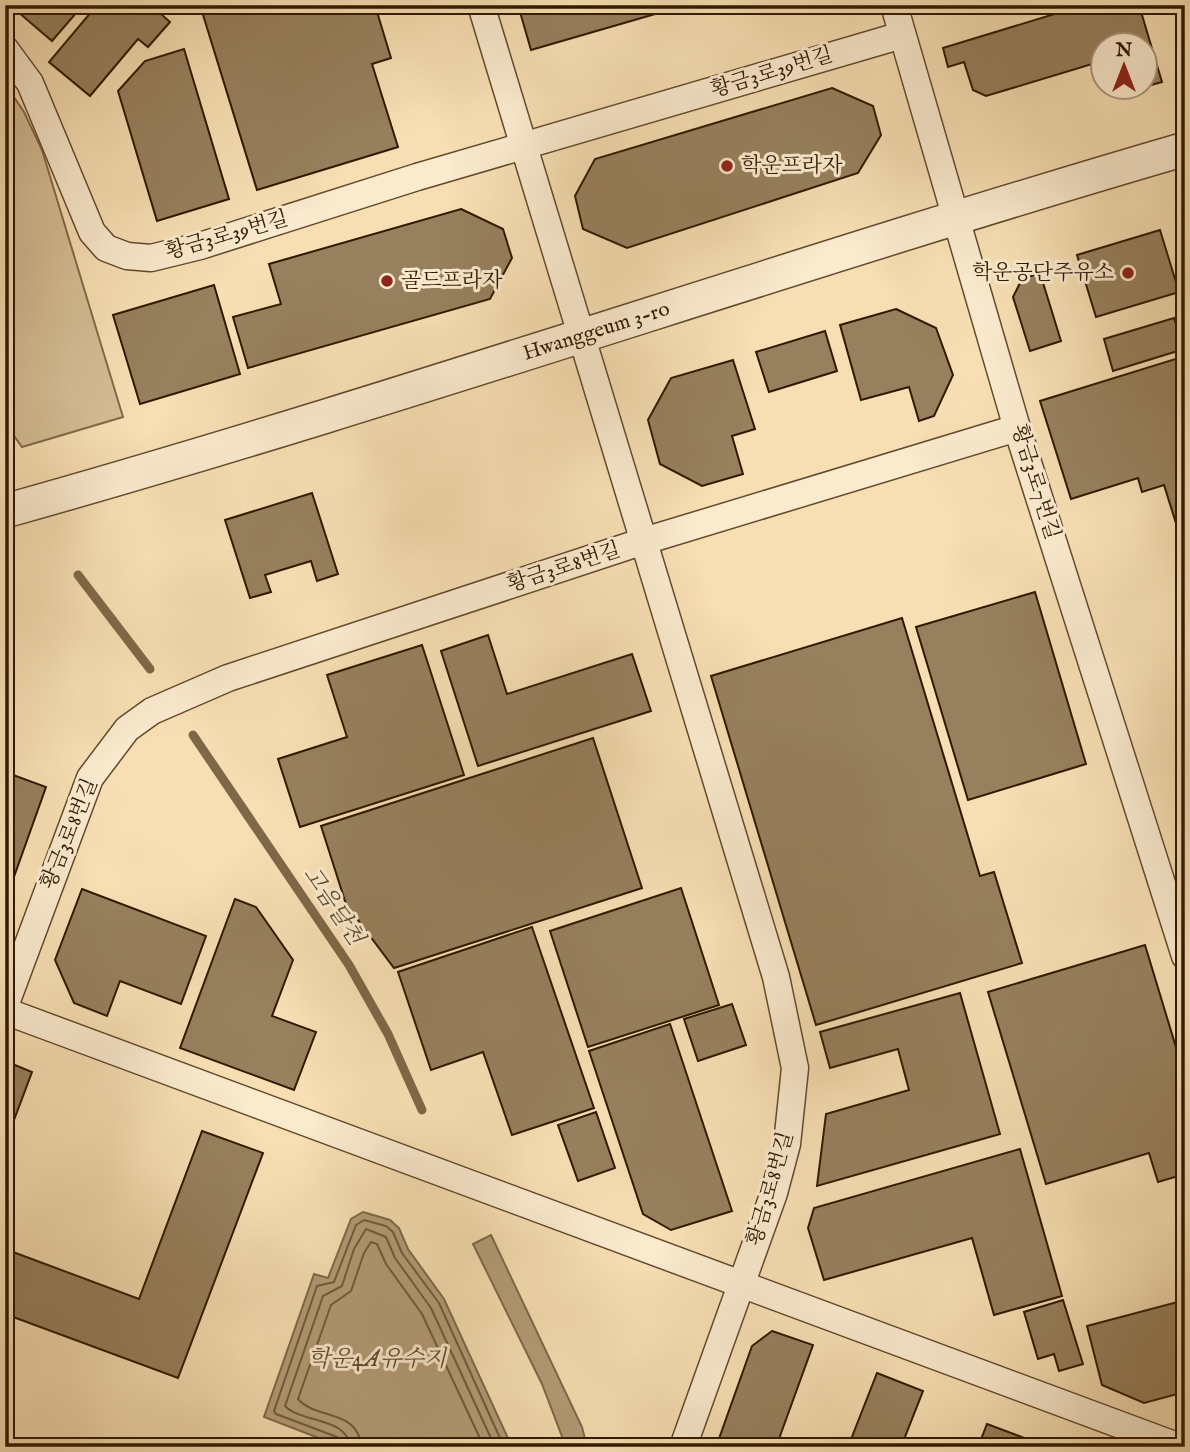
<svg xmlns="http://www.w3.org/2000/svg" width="1190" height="1452" font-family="'IM FELL English','Noto Serif KR',serif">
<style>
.green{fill:#d5bd95;stroke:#826b4a;stroke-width:2}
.water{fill:#b39c76;stroke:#7f6847;stroke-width:2}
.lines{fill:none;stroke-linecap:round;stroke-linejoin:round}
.shore{stroke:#725a3b;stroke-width:2}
.stream{stroke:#7f6847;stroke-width:9}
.building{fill:#97805d;stroke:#301900;stroke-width:2}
.minor-casing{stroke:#624a2d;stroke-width:29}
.tertiary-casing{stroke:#624a2d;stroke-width:36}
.minor{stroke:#faeace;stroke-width:26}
.tertiary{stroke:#faeace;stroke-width:33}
.poi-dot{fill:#8f2418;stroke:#faeace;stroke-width:2.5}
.labels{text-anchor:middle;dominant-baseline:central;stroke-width:6;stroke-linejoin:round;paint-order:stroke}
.street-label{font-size:21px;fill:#301900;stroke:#faeace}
.poi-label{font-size:21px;fill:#301900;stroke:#faeace;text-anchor:start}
.water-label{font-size:23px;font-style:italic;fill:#644d2f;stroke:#faeace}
</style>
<rect width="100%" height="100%" fill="#f7dfb3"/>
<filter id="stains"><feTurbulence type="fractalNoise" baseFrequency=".00286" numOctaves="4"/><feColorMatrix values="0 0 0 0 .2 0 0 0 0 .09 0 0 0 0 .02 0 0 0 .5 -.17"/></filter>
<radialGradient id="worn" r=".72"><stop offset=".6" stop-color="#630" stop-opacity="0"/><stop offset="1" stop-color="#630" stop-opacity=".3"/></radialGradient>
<polygon class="green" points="5,84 24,112 42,150 123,417 22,447 5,423"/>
<g class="water">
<polygon points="363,1212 390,1220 399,1228 408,1249 444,1299 512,1447 342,1447 264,1417 314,1274 328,1278 351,1219"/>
<polygon points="491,1235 582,1427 587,1447 566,1447 542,1384 473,1244"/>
</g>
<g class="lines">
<g class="shore">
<polyline points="341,1447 337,1437 276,1414 274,1411 317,1286 334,1282 356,1225 364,1220 386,1226 393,1232 402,1253 439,1303 504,1447"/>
<path d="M350 1447C348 1417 301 1423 285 1406L323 1296 342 1286 354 1249 366 1229 386 1237 395 1258 431 1308 495 1447"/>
<path d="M361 1447C359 1409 316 1420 298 1399L331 1305 351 1291 364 1253 371 1242 377 1244 386 1264 422 1314 484 1447"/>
</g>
<g class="stream">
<polyline points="78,575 150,669"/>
<polyline points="193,735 349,965 388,1034 422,1110"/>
</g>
</g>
<g class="building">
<polygon points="24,5 83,5 52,41 18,12"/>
<polygon points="97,5 163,5 166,8 161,14 170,22 148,47 138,39 90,96 49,62"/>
<polygon points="200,5 375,5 391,58 372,64 398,147 257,190"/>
<polygon points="518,5 660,5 662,12 531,50"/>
<polygon points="1084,5 1139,5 1162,82 1144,87 1144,46 1102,46 1102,61 986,96 973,90 964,62 948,67 943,48"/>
<polygon points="184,49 229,199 157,221 118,91 145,61"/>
<polygon points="832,88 873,106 881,135 858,173 627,248 583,229 575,196 595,159"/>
<polygon points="461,209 503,229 512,258 490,299 248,368 233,317 281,304 269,264"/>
<polygon points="1160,230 1179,292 1096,317 1077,255"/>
<polygon points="1040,273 1061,341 1030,351 1013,297 1022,279"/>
<polygon points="214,285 240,374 140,404 113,315"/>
<polygon points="896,309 936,328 953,375 934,416 919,421 909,387 861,400 840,325"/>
<polygon points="1174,318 1184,349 1113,371 1104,339"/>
<polygon points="825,331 837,371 769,392 756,352"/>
<polygon points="1185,356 1185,552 1164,485 1142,492 1138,478 1071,499 1040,401"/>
<polygon points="733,360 755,429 732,436 743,474 702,486 660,464 648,420 671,378"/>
<polygon points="312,493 338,574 317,581 311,561 265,575 271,592 250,598 225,520"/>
<polygon points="1035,592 1086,764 968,800 916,627"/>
<polygon points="902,618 980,876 994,872 1022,963 816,1025 711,676"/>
<polygon points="488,635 507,694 632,654 651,711 478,766 441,651"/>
<polygon points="422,645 464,775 300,827 278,759 347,737 327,675"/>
<polygon points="593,738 642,888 394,968 346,904 321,826"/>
<polygon points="5,772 46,787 5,902"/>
<polygon points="681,888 719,1005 588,1047 550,931"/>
<polygon points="82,889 206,936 181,1004 120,981 107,1016 74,1003 55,960"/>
<polygon points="235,899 256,907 293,960 272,1016 316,1032 294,1090 180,1048"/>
<polygon points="532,927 594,1108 512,1135 483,1052 431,1070 398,972"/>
<polygon points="1145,945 1185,1077 1185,1174 1158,1182 1149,1153 1046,1184 988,992"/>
<polygon points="960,993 1000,1134 817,1186 826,1114 909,1090 898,1049 830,1068 820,1032"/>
<polygon points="732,1004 746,1045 698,1061 684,1019"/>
<polygon points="670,1024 732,1211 671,1230 643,1214 589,1051"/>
<polygon points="5,1061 32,1072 5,1144"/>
<polygon points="596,1112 615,1168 578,1181 558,1125"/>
<polygon points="202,1131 263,1153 178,1378 5,1314 5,1249 139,1299"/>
<polygon points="1020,1149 1062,1296 994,1315 972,1238 824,1280 808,1228 814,1208"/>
<polygon points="1063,1300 1083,1364 1059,1371 1054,1354 1038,1359 1024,1312"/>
<polygon points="1185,1300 1185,1392 1144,1403 1102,1385 1087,1326"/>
<polygon points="772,1331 813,1345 776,1447 716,1447 752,1346"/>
<polygon points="877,1373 923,1391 901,1447 848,1447"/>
<polygon points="987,1424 1048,1447 978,1447"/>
</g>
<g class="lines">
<defs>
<g id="minor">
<polyline points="481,5 776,977 795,1068 787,1144 774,1193 683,1447"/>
<polyline points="894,5 1017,428 1185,956"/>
<polyline points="5,49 30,83 92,232 106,248 127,256 151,258 200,246 417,177 902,35"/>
<polyline points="5,1006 90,778 127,729 152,711 228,678 644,541 1017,428"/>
<polyline points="5,1011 1180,1447"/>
</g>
<g id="tertiary">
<path id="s1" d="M5 511C401 400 790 264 1185 149"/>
</g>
</defs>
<use href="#minor" class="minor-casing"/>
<use href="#tertiary" class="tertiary-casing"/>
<use href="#minor" class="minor"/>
<use href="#tertiary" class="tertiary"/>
</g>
<g class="poi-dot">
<circle cx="727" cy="166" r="7"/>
<circle cx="1128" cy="273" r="7"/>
<circle cx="387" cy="281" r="7"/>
</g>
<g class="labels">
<g class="street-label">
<text transform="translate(772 73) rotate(-17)">황금3로39번길</text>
<text transform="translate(227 236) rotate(-16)">황금3로39번길</text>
<text stroke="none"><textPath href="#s1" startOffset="618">Hwanggeum 3-ro</textPath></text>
<text transform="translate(1035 482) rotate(73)">황금3로7번길</text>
<text transform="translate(564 568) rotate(-18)">황금3로8번길</text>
<text transform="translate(70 834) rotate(-68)">황금3로8번길</text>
<text transform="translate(771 1189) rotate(-74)">황금3로8번길</text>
</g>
<g class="poi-label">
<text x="741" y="166">학운프라자</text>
<text x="1114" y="273" text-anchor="end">학운공단주유소</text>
<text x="401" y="281">골드프라자</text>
</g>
<g class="water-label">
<text transform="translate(333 906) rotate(56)">고음달천</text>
<text x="377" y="1359">학운4A유수지</text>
</g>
</g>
<rect width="1190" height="1452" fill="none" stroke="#f7dfb3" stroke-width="28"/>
<rect x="7" y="7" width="1176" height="1438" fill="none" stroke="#301900" stroke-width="3.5"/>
<rect x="14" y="14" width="1162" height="1424" fill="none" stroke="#301900" stroke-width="2"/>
<g transform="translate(1124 66)"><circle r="33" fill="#faeace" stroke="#a9967c" stroke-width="2"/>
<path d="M0-5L12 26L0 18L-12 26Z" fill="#8f2418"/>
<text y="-10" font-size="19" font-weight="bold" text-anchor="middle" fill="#301900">N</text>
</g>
<rect width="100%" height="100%" filter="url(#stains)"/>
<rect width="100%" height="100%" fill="url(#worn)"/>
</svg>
